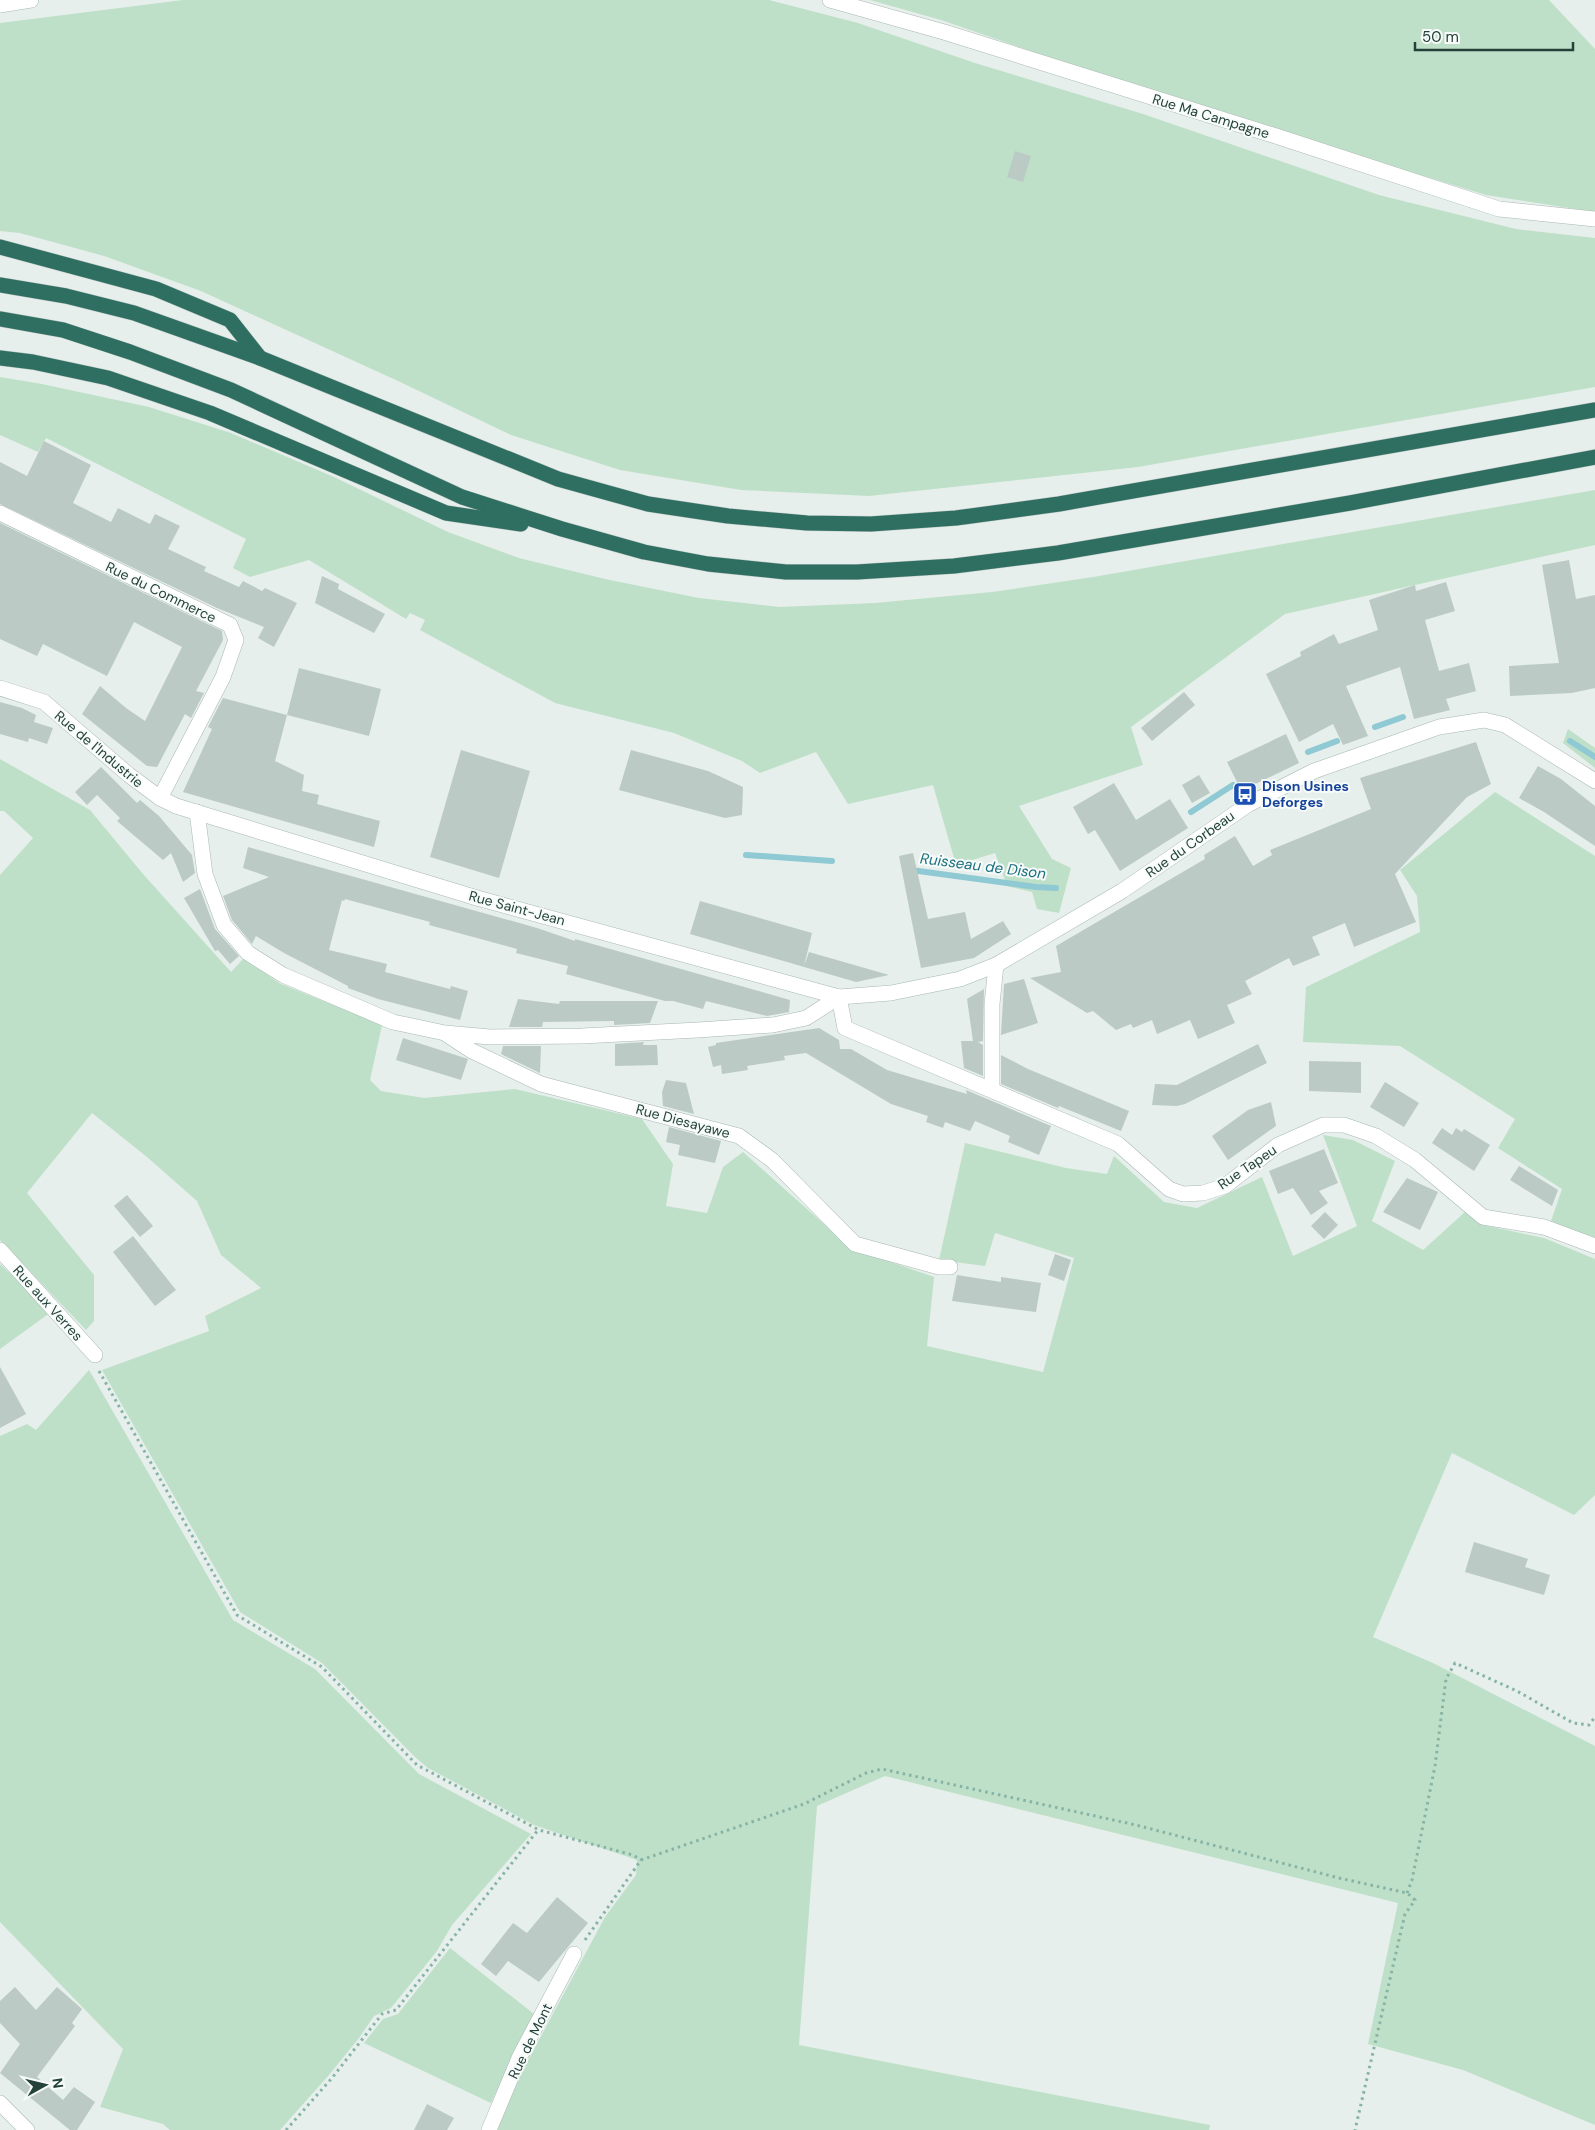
<svg xmlns="http://www.w3.org/2000/svg" width="1595" height="2130" font-family="'DM Sans',sans-serif">
<style>
.green{fill:#bfe0c8}
.lines{fill:none;stroke-linecap:round;stroke-linejoin:round}
.stream{stroke:#8ec9d4;stroke-width:6}
.building{fill:#bbcac4}
.minor-casing{stroke:#a8b8b2;stroke-width:16}
.highway-casing{stroke:#c2cac8;stroke-width:16}
.path{stroke:#86b3a5;stroke-width:3;stroke-dasharray:2.5 4;stroke-linecap:butt}
.minor{stroke:#fff;stroke-width:15}
.highway{stroke:#2f6f62;stroke-width:15}
.labels{text-anchor:middle;dominant-baseline:central;stroke-width:4;stroke-linejoin:round;paint-order:stroke}
.street-label{font-size:14px;fill:#24423a;stroke:#f7fbf9}
.transit-label{font-size:14px;font-weight:bold;fill:#164399;stroke:#f7fbf9;text-anchor:start}
.water-label{font-size:15px;font-style:italic;fill:#1c6f80;stroke:#f7fbf9}
</style>
<rect width="100%" height="100%" fill="#e6efeb"/>
<g class="green">
<polygon points="183,0 769,0 858,23 975,63 1143,114 1379,195 1516,229 1595,238 1595,387 1138,467 869,496 741,490 620,470 511,435 398,381 201,291 104,256 20,233 0,231 0,23"/>
<polygon points="870,0 1549,0 1595,49 1595,212 1486,195 1164,97 941,20"/>
<polygon points="0,377 42,384 149,407 231,433 334,477 448,532 519,558 605,579 699,598 779,607 875,603 992,592 1093,577 1595,490 1595,545 1285,614 1131,727 1143,765 1019,806 1052,859 1071,868 1059,913 1037,909 1032,892 1007,886 995,853 956,865 933,785 848,804 816,752 760,773 742,761 674,733 555,703 420,630 425,620 410,613 406,619 309,560 250,577 233,568 246,539 46,438 38,452 0,435"/>
<polygon points="1568,729 1595,748 1595,768 1563,743"/>
<polygon points="0,759 90,810 143,874 231,972 244,958 279,983 382,1025 370,1080 381,1091 424,1098 515,1089 642,1119 673,1164 666,1206 707,1213 723,1167 743,1152 834,1233 856,1250 934,1277 927,1346 1043,1372 1074,1258 995,1233 985,1266 939,1260 965,1143 1066,1168 1107,1174 1114,1156 1164,1202 1197,1208 1262,1177 1293,1256 1357,1226 1323,1135 1353,1140 1395,1161 1372,1221 1423,1250 1466,1211 1483,1225 1544,1238 1595,1259 1595,1495 1574,1515 1452,1453 1373,1637 1433,1663 1595,1746 1595,2125 1463,2070 1368,2044 1398,1903 885,1776 817,1806 799,2045 1210,2125 1209,2130 497,2130 519,2077 605,1917 636,1875 637,1860 534,1825 428,1768 415,1757 322,1663 240,1612 102,1370 209,1331 205,1316 261,1288 221,1255 197,1201 147,1157 92,1113 27,1193 94,1275 94,1321 86,1330 0,1240 0,875 33,838 4,811 0,811"/>
<polygon points="1495,792 1595,856 1595,1241 1551,1221 1562,1189 1498,1148 1515,1119 1400,1046 1303,1042 1306,987 1420,932 1417,896 1400,870"/>
<polygon points="0,1264 51,1312 0,1349"/>
<polygon points="89,1370 233,1620 315,1669 419,1774 531,1834 452,1925 437,1951 391,2008 374,2016 359,2038 329,2075 280,2130 170,2130 163,2124 100,2107 123,2049 0,1922 0,1436 27,1424 36,1430"/>
<polygon points="450,1948 534,2014 491,2103 364,2043 383,2019 398,2014"/>
</g>
<g class="lines">
<g class="stream">
<polyline points="1375,727 1403,717"/>
<polyline points="1570,741 1595,757"/>
<polyline points="1308,752 1337,741"/>
<polyline points="1191,812 1233,785"/>
<polyline points="746,855 832,861"/>
<polyline points="911,870 1036,887 1056,888"/>
</g>
</g>
<g class="building">
<polygon points="1015,151 1031,156 1023,182 1007,177"/>
<polygon points="44,441 91,465 73,503 111,522 118,508 150,524 155,514 180,526 168,549 206,567 204,571 239,587 243,581 262,591 265,588 297,603 274,647 258,638 264,627 217,608 0,504 0,462 27,476"/>
<polygon points="0,523 222,631 223,640 196,691 204,693 191,718 185,714 157,767 147,766 82,714 100,686 126,708 145,721 182,647 134,622 107,676 43,644 37,656 0,639"/>
<polygon points="1569,560 1576,599 1595,595 1595,688 1572,693 1510,696 1509,666 1559,663 1542,565"/>
<polygon points="322,576 339,584 338,589 385,614 374,633 315,603"/>
<polygon points="1446,582 1455,611 1425,620 1439,671 1469,663 1476,691 1446,699 1450,710 1414,719 1400,667 1346,686 1368,736 1343,745 1333,724 1299,742 1266,674 1301,656 1300,652 1334,634 1339,644 1378,630 1369,600 1415,585 1416,591"/>
<polygon points="299,668 381,689 369,736 287,715"/>
<polygon points="1184,692 1195,705 1152,741 1141,728"/>
<polygon points="223,698 287,715 275,761 304,775 302,791 319,795 317,804 380,821 374,847 183,792 212,729 208,727"/>
<polygon points="0,702 22,708 36,715 34,722 53,728 47,744 29,738 28,742 0,734"/>
<polygon points="1286,734 1299,763 1247,788 1240,788 1227,762"/>
<polygon points="1476,742 1491,784 1467,797 1395,874 1416,922 1354,947 1345,923 1312,937 1320,955 1293,966 1289,958 1245,981 1252,994 1227,1005 1235,1023 1198,1039 1190,1020 1157,1034 1152,1020 1133,1028 1131,1024 1116,1030 1093,1011 1087,1013 1030,978 1061,972 1056,946 1205,859 1204,855 1235,836 1253,866 1272,855 1270,850 1371,809 1360,778"/>
<polygon points="461,750 530,771 499,878 430,857"/>
<polygon points="631,750 708,771 743,787 742,815 725,818 619,790"/>
<polygon points="1538,766 1561,779 1595,806 1595,846 1544,812 1519,798"/>
<polygon points="101,767 137,803 140,800 159,816 192,855 195,873 183,882 171,853 163,860 117,821 120,818 97,795 87,805 75,792"/>
<polygon points="1199,775 1210,793 1192,803 1182,785"/>
<polygon points="1114,783 1136,820 1170,799 1188,828 1120,871 1095,830 1088,834 1073,807"/>
<polygon points="248,847 537,928 575,941 575,939 790,1000 789,1012 767,1016 706,1001 703,1009 673,1001 665,1001 566,974 568,966 516,953 517,949 429,925 430,922 345,899 344,901 342,900 329,950 387,964 385,972 450,989 451,986 468,991 460,1020 378,999 348,988 348,986 284,953 256,936 252,944 232,920 223,896 269,877 243,868"/>
<polygon points="913,853 928,919 965,912 971,939 1003,921 1011,934 974,958 921,968 899,856"/>
<polygon points="200,889 215,929 239,956 230,964 218,950 215,951 184,898"/>
<polygon points="700,901 812,933 804,966 809,952 889,975 856,982 690,934"/>
<polygon points="1024,979 1038,1023 1001,1035 1004,984"/>
<polygon points="984,989 983,1041 978,1042 983,1045 983,1076 964,1068 961,1041 973,1041 967,999"/>
<polygon points="518,999 559,1004 560,1001 658,1001 650,1023 614,1025 614,1021 543,1022 542,1027 509,1027"/>
<polygon points="819,1028 839,1040 840,1049 851,1049 887,1070 967,1094 966,1090 1051,1126 1039,1155 1008,1142 1010,1136 975,1121 970,1131 945,1122 943,1128 926,1122 928,1116 891,1104 806,1053 784,1056 785,1060 747,1066 748,1070 722,1074 721,1065 713,1067 708,1047 716,1045 716,1043"/>
<polygon points="403,1038 468,1059 461,1080 396,1060"/>
<polygon points="644,1042 643,1045 657,1045 658,1065 615,1066 615,1044"/>
<polygon points="1258,1044 1267,1063 1185,1104 1177,1106 1152,1105 1155,1084 1177,1085"/>
<polygon points="503,1046 541,1046 540,1073 501,1054"/>
<polygon points="1001,1055 1028,1069 1129,1111 1121,1131 1059,1106 1058,1108 1001,1084"/>
<polygon points="1309,1061 1361,1062 1361,1093 1309,1091"/>
<polygon points="666,1080 686,1083 694,1114 663,1106 662,1092"/>
<polygon points="1385,1082 1419,1103 1404,1127 1370,1107"/>
<polygon points="1271,1102 1276,1126 1228,1160 1212,1136 1248,1110"/>
<polygon points="669,1127 721,1141 715,1163 678,1155 680,1145 666,1142"/>
<polygon points="1442,1128 1452,1135 1456,1128 1462,1132 1464,1129 1490,1145 1474,1171 1432,1143"/>
<polygon points="1324,1149 1338,1183 1319,1191 1328,1203 1311,1215 1293,1188 1278,1194 1269,1171"/>
<polygon points="1519,1166 1558,1190 1552,1206 1510,1180"/>
<polygon points="1407,1178 1438,1192 1420,1230 1383,1212"/>
<polygon points="127,1195 153,1226 140,1237 114,1206"/>
<polygon points="1325,1212 1338,1225 1324,1239 1311,1226"/>
<polygon points="133,1236 176,1290 155,1306 113,1252"/>
<polygon points="1055,1254 1071,1260 1064,1281 1048,1275"/>
<polygon points="957,1275 1001,1282 1001,1277 1041,1283 1036,1312 952,1301"/>
<polygon points="0,1367 26,1414 0,1428"/>
<polygon points="1474,1542 1528,1559 1525,1567 1550,1575 1544,1595 1465,1572"/>
<polygon points="557,1897 588,1923 539,1982 508,1961 496,1976 481,1964 513,1923 527,1933"/>
<polygon points="15,1987 36,2010 57,1987 82,2009 72,2023 75,2026 37,2077 63,2100 74,2087 95,2102 77,2130 70,2130 0,2073 20,2044 0,2023 0,2001"/>
<polygon points="427,2104 454,2118 447,2130 414,2130"/>
</g>
<g class="lines">
<defs>
<g id="minor">
<polyline points="830,0 944,32 1279,137 1499,209 1595,219"/>
<polyline points="0,5 31,0"/>
<polyline points="0,513 230,625 236,640 223,677 160,798"/>
<polyline points="0,688 44,702 129,775 160,798 176,806 477,898 839,997 891,993 960,979 996,965 1122,891 1249,804 1314,771 1439,727 1484,720 1505,725 1595,781"/>
<polyline points="197,812 205,874 224,925 248,953 283,975 393,1022 445,1033 490,1037 582,1036 698,1030 773,1025 806,1018 839,997"/>
<polyline points="839,997 845,1028 1118,1144 1169,1189 1183,1194 1203,1193 1225,1186 1278,1145 1323,1125 1344,1125 1376,1136 1415,1160 1483,1217 1544,1227 1595,1246"/>
<polyline points="446,1034 472,1051 541,1084 739,1136 772,1160 855,1244 939,1267 950,1267"/>
<polyline points="992,1089 992,1004 996,965"/>
<polyline points="0,1250 95,1355"/>
<polyline points="0,2103 27,2130"/>
<polyline points="489,2130 520,2056 574,1954"/>
</g>
<g id="highway">
<polyline points="0,247 156,289 230,320 260,358"/>
<polyline points="0,285 66,296 134,313 260,358 558,479 648,504 728,516 807,523 871,524 956,518 1059,504 1595,410"/>
<polyline points="0,319 63,330 130,352 231,390 462,497 562,529 644,552 708,564 786,572 857,572 954,566 1058,553 1350,503 1595,457"/>
<polyline points="0,358 33,362 108,378 210,413 446,513 521,524"/>
</g>
</defs>
<use href="#minor" class="minor-casing"/>
<use href="#highway" class="highway-casing"/>
<g class="path">
<polyline points="99,1371 237,1615 322,1667 417,1765 539,1830 633,1855 641,1860"/>
<polyline points="1407,1893 1412,1880 1435,1766 1446,1679 1455,1663 1517,1691 1573,1723 1589,1725 1595,1717"/>
<polyline points="585,1940 641,1860 804,1804 866,1773 882,1769 1136,1825 1339,1878 1407,1893 1415,1900 1405,1914 1355,2130"/>
<polyline points="286,2130 332,2078 382,2014 396,2010 538,1830"/>
</g>
<use href="#minor" class="minor"/>
<use href="#highway" class="highway"/>
</g>
<defs>
<symbol id="bus-square" viewBox="-11 -11 22 22"><rect x="-9" y="-9" width="18" height="18" rx="4" fill="#1a4fb4" stroke="#f7fbf9"/><path d="M-5-6H5V4H4V6H2V4H-2V6H-4V4H-5ZM-3.5-4V0h7V-4ZM-3.5 1.2v1.5H-2V1.2ZM2 1.2v1.5H3.5V1.2Z" fill="#fff"/></symbol>
</defs>
<g fill-rule="evenodd">
<use href="#bus-square" x="1231" y="780" width="28" height="28"/>
</g>
<g class="labels">
<g class="street-label">
<text transform="translate(1211 116) rotate(17)">Rue Ma Campagne</text>
<text transform="translate(161 592) rotate(26)">Rue du Commerce</text>
<text transform="translate(99 749) rotate(40)">Rue de l'Industrie</text>
<text transform="translate(1190 844) rotate(-35)">Rue du Corbeau</text>
<text transform="translate(517 908) rotate(15)">Rue Saint-Jean</text>
<text transform="translate(683 1121) rotate(15)">Rue Diesayawe</text>
<text transform="translate(1247 1167) rotate(-34)">Rue Tapeu</text>
<text transform="translate(48 1303) rotate(48)">Rue aux Verres</text>
<text transform="translate(530 2041) rotate(-64)">Rue de Mont</text>
</g>
<g class="transit-label">
<text x="1262" y="786">Dison Usines<tspan x="1262" dy="16">Deforges</tspan></text>
</g>
<g class="water-label">
<text transform="translate(983 866) rotate(7)">Ruisseau de Dison</text>
</g>
</g>
<g transform="translate(45 2085) rotate(82)" stroke="#f7fbf9" stroke-width="4" paint-order="stroke">
<path d="M0-4L9 19L0 12L-9 19Z" fill="#24423a"/>
<text y="-8" font-size="14" font-weight="bold" text-anchor="middle" fill="#24423a">N</text>
</g>
<path d="M1415 42v8h158v-8" fill="none" stroke="#24423a" stroke-width="2.5"/>
<text x="1422" y="42" font-size="15" fill="#24423a" stroke="#f7fbf9" stroke-width="4" paint-order="stroke">50 m</text>
</svg>
